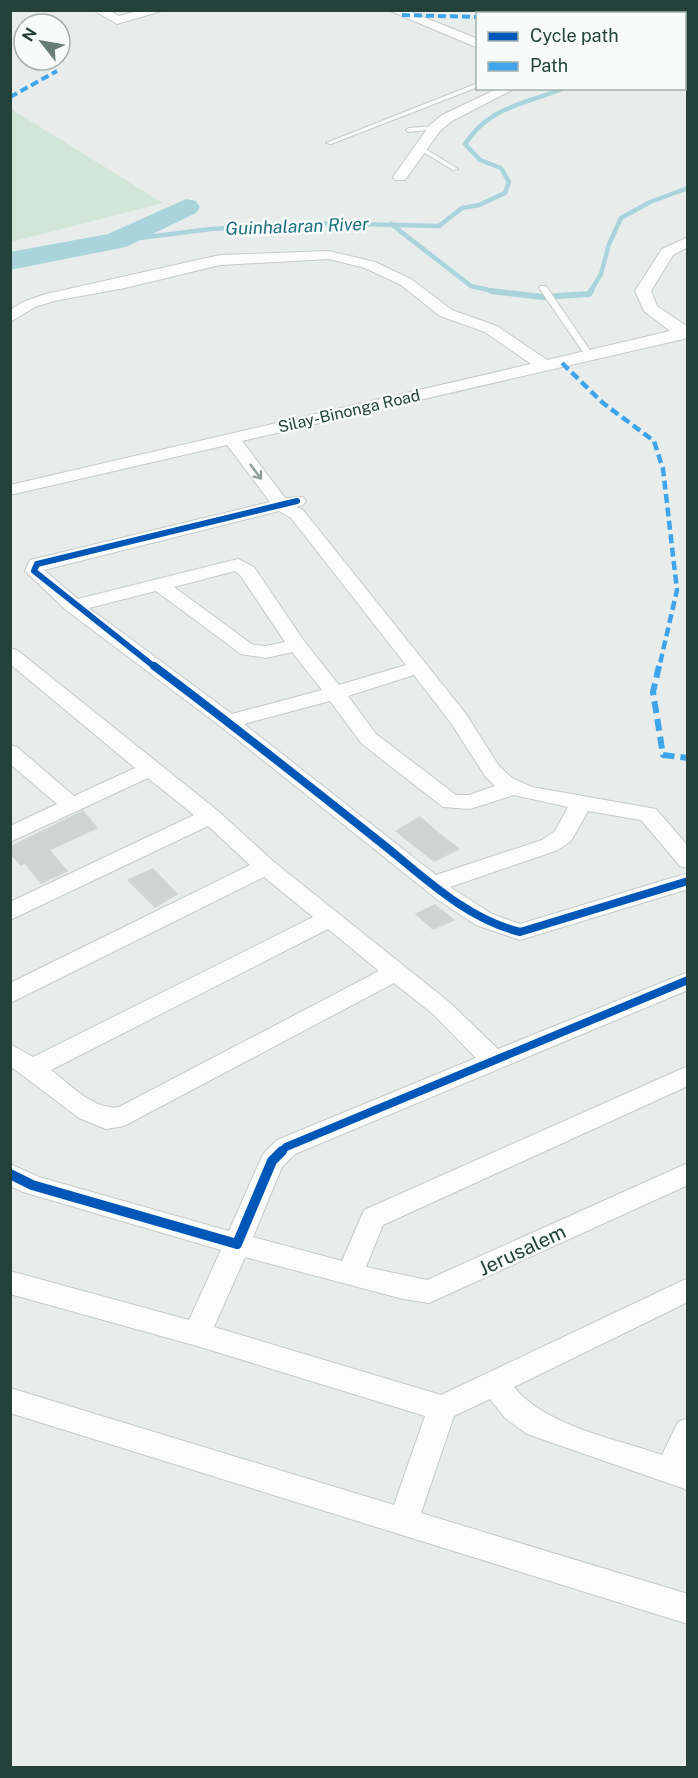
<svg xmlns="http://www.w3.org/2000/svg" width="698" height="1778" font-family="'Public Sans',sans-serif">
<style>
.green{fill:#d1e6d8}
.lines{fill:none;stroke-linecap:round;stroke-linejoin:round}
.stream-far1{stroke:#a9d4db;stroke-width:4.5}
.stream{stroke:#a9d4db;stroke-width:6}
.river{fill:#a9d4db;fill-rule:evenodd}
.building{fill:#cfd4d2;stroke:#d1d6d4;stroke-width:1.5}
.lane-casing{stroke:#c5cac8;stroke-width:2}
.street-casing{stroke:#c5cac8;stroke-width:2}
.lane{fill:#fcfcfc;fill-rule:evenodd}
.street{fill:#fcfcfc;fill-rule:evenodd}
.quiet-far2{stroke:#3ea4ec;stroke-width:4;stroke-dasharray:8 4;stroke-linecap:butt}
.quiet-far1{stroke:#3ea4ec;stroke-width:4.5;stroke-dasharray:9 4.5;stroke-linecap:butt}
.quiet{stroke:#3ea4ec;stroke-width:6;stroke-dasharray:12 6;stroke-linecap:butt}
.cycleway-far2-casing{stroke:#f7fbf9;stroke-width:9}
.cycleway-far1-casing{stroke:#f7fbf9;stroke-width:11}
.cycleway-casing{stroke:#f7fbf9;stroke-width:14}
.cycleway-far2{stroke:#0057b8;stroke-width:6}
.cycleway-far1{stroke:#0057b8;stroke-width:8}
.cycleway{stroke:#0057b8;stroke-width:10}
.oneway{stroke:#909f9b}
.labels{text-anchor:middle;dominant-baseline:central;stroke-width:5;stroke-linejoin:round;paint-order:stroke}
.far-street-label{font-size:16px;fill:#24423a;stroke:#f7fbf9}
.far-water-label{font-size:18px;font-style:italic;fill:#1c6f80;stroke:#f7fbf9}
.street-label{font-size:20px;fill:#24423a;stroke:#f7fbf9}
</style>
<rect width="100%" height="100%" fill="#e8edeb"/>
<polygon class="green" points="10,109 11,109 163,203 11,242"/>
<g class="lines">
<g class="stream-far1">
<polyline points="555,10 559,14"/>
<polyline points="391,224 471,286 497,292"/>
<path d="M116 241 211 229 313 223 439 226 462 208 479 205 505 193 509 182 501 168 480 160 465 144C491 105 524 105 564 88"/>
<polyline points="590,292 601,274 609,244 621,218 650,202 688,188"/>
</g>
<polyline class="stream" points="491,291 542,297 589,294 591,291"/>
<polygon class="river" points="186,199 196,201 200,207 196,213 126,247 10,270 10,252 108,234"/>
</g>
<g class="building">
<polygon points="83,811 97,828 49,850 67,871 41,883 25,863 21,865 10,853 10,847"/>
<polygon points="420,817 436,831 459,849 434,861 396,831"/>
<polygon points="153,869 177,894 155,907 128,880"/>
<polygon points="435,905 454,920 433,929 416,914"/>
</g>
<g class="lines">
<defs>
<g id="lane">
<polygon points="478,83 478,87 331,144 326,143"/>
<polygon points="435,126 438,128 437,129 409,132 406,130 409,128"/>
<polygon points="420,148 424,148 458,169 453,170 420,150"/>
<polygon points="540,286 546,286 594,356 593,358 587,358 539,288"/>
</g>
<g id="street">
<polygon points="93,10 109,10 119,16 142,10 165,10 117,24"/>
<polygon points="388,10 406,10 478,39 478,48"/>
<polygon points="499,88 516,88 452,121 440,131 405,180 395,180 393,177 430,125 442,115"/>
<path d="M688 237V247L673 255 651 291 657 306 688 327V338L242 441 285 498 303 497 306 501 303 505 296 507 303 510 466 714 499 766 512 778 532 787 656 809 688 846V868L680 866 641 820 588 811 571 841 558 850 450 887 492 914 520 924 688 873V889L520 940 476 925 438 900 224 729 66 610 25 571 30 560 270 502 227 445 10 495V485L531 364 485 332 440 316 401 285 365 268 329 259 220 265 125 288 54 301 35 307 10 322V310L25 301 46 294 220 255 329 251 375 262 411 279 452 310 497 326 547 360 670 331 644 311 635 291 662 249ZM279 511 291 518 406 665 339 685 304 641 254 567 238 559 78 599 44 570ZM235 571 240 575 285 642 266 646 253 645 174 587ZM156 591 241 654 266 658 292 652 322 690 232 714 89 608ZM414 675 451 723 485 776 495 786 469 795H456L376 734 348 696ZM330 701 362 744 443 807 470 809 514 795 568 807 555 831 542 840 436 875 244 724Z"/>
<path d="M10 648 17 650 218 811 274 862 449 1002 498 1049 688 972V990L295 1154 282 1167 253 1237 342 1261 364 1210 688 1066V1086L383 1225 366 1267 427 1280 688 1163V1185L429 1303 403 1299 245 1257 214 1327 441 1395 688 1278V1302L514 1387C547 1427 614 1438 662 1455L678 1422 688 1418V1490L527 1434 505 1418 490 1399 454 1416 421 1513 688 1594V1624L10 1413V1388L394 1505 425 1416 197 1346 10 1294V1271L189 1320 221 1250 23 1192 10 1186V1164L39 1177 229 1231 263 1154 277 1140 476 1058 433 1014 394 983 124 1126 106 1129 79 1118 10 1066V1044L33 1057 313 917 264 877 10 1003V983L250 865 208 826 10 920V902L194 815 148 778 10 842V826L57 804 10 764V745L17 747 74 796 135 768 10 664ZM328 929 379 971 119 1107C94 1111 70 1084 51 1070Z"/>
</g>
</defs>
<use href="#lane" class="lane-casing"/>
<use href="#street" class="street-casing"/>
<use href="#lane" class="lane"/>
<use href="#street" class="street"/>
<g class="quiet-far2">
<polyline points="402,15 478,17"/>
<polyline points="684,22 688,22"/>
<polyline points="10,97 57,71"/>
</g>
<polyline class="quiet-far1" points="562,363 603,403 654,441 663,469 677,590 659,668"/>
<polyline class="quiet" points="659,666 653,692 663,755 688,758"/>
<defs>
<polyline id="cycleway-far2" points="156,668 34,571 37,564 297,501"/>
<g id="cycleway-far1">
<path d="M154 666C229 722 302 780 375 838 420 873 463 918 520 932L688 881"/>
<polyline points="280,1153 286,1147 688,980"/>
</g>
<polyline id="cycleway" points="10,1174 32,1185 237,1244 272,1161 282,1151"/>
</defs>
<use href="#cycleway-far2" class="cycleway-far2-casing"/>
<use href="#cycleway-far1" class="cycleway-far1-casing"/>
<use href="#cycleway" class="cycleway-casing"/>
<use href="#cycleway-far2" class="cycleway-far2"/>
<use href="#cycleway-far1" class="cycleway-far1"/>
<use href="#cycleway" class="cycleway"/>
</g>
<defs><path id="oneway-shaft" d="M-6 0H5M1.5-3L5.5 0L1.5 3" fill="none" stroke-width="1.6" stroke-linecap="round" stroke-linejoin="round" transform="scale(1.5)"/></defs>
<use class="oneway" href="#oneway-shaft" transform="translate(256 472) rotate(53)"/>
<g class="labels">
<g class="far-street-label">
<text transform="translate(349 411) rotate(-13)">Silay-Binonga Road</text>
</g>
<g class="far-water-label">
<text transform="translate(297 226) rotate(-2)">Guinhalaran River</text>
</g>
<g class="street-label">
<text transform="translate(522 1250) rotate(-25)">Jerusalem</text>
</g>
</g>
<rect width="698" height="1778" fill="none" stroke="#24423a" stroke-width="24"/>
<rect x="476" y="12" width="210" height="78" fill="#f7fbf9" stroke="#a3b1ad" stroke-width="1.5"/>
<rect x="488" y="32" width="30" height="9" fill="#0057b8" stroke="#a3b1ad" stroke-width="1.5"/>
<text x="530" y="42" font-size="18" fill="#24423a">Cycle path</text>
<rect x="488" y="62" width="30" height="9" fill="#3ea4ec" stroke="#a3b1ad" stroke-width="1.5"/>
<text x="530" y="72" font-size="18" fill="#24423a">Path</text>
<g transform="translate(42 42) rotate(301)"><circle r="28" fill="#f7fbf9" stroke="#a3b1ad" stroke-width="1.5"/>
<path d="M0-4.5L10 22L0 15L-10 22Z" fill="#697e78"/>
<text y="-9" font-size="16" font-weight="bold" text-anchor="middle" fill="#24423a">N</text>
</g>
</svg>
